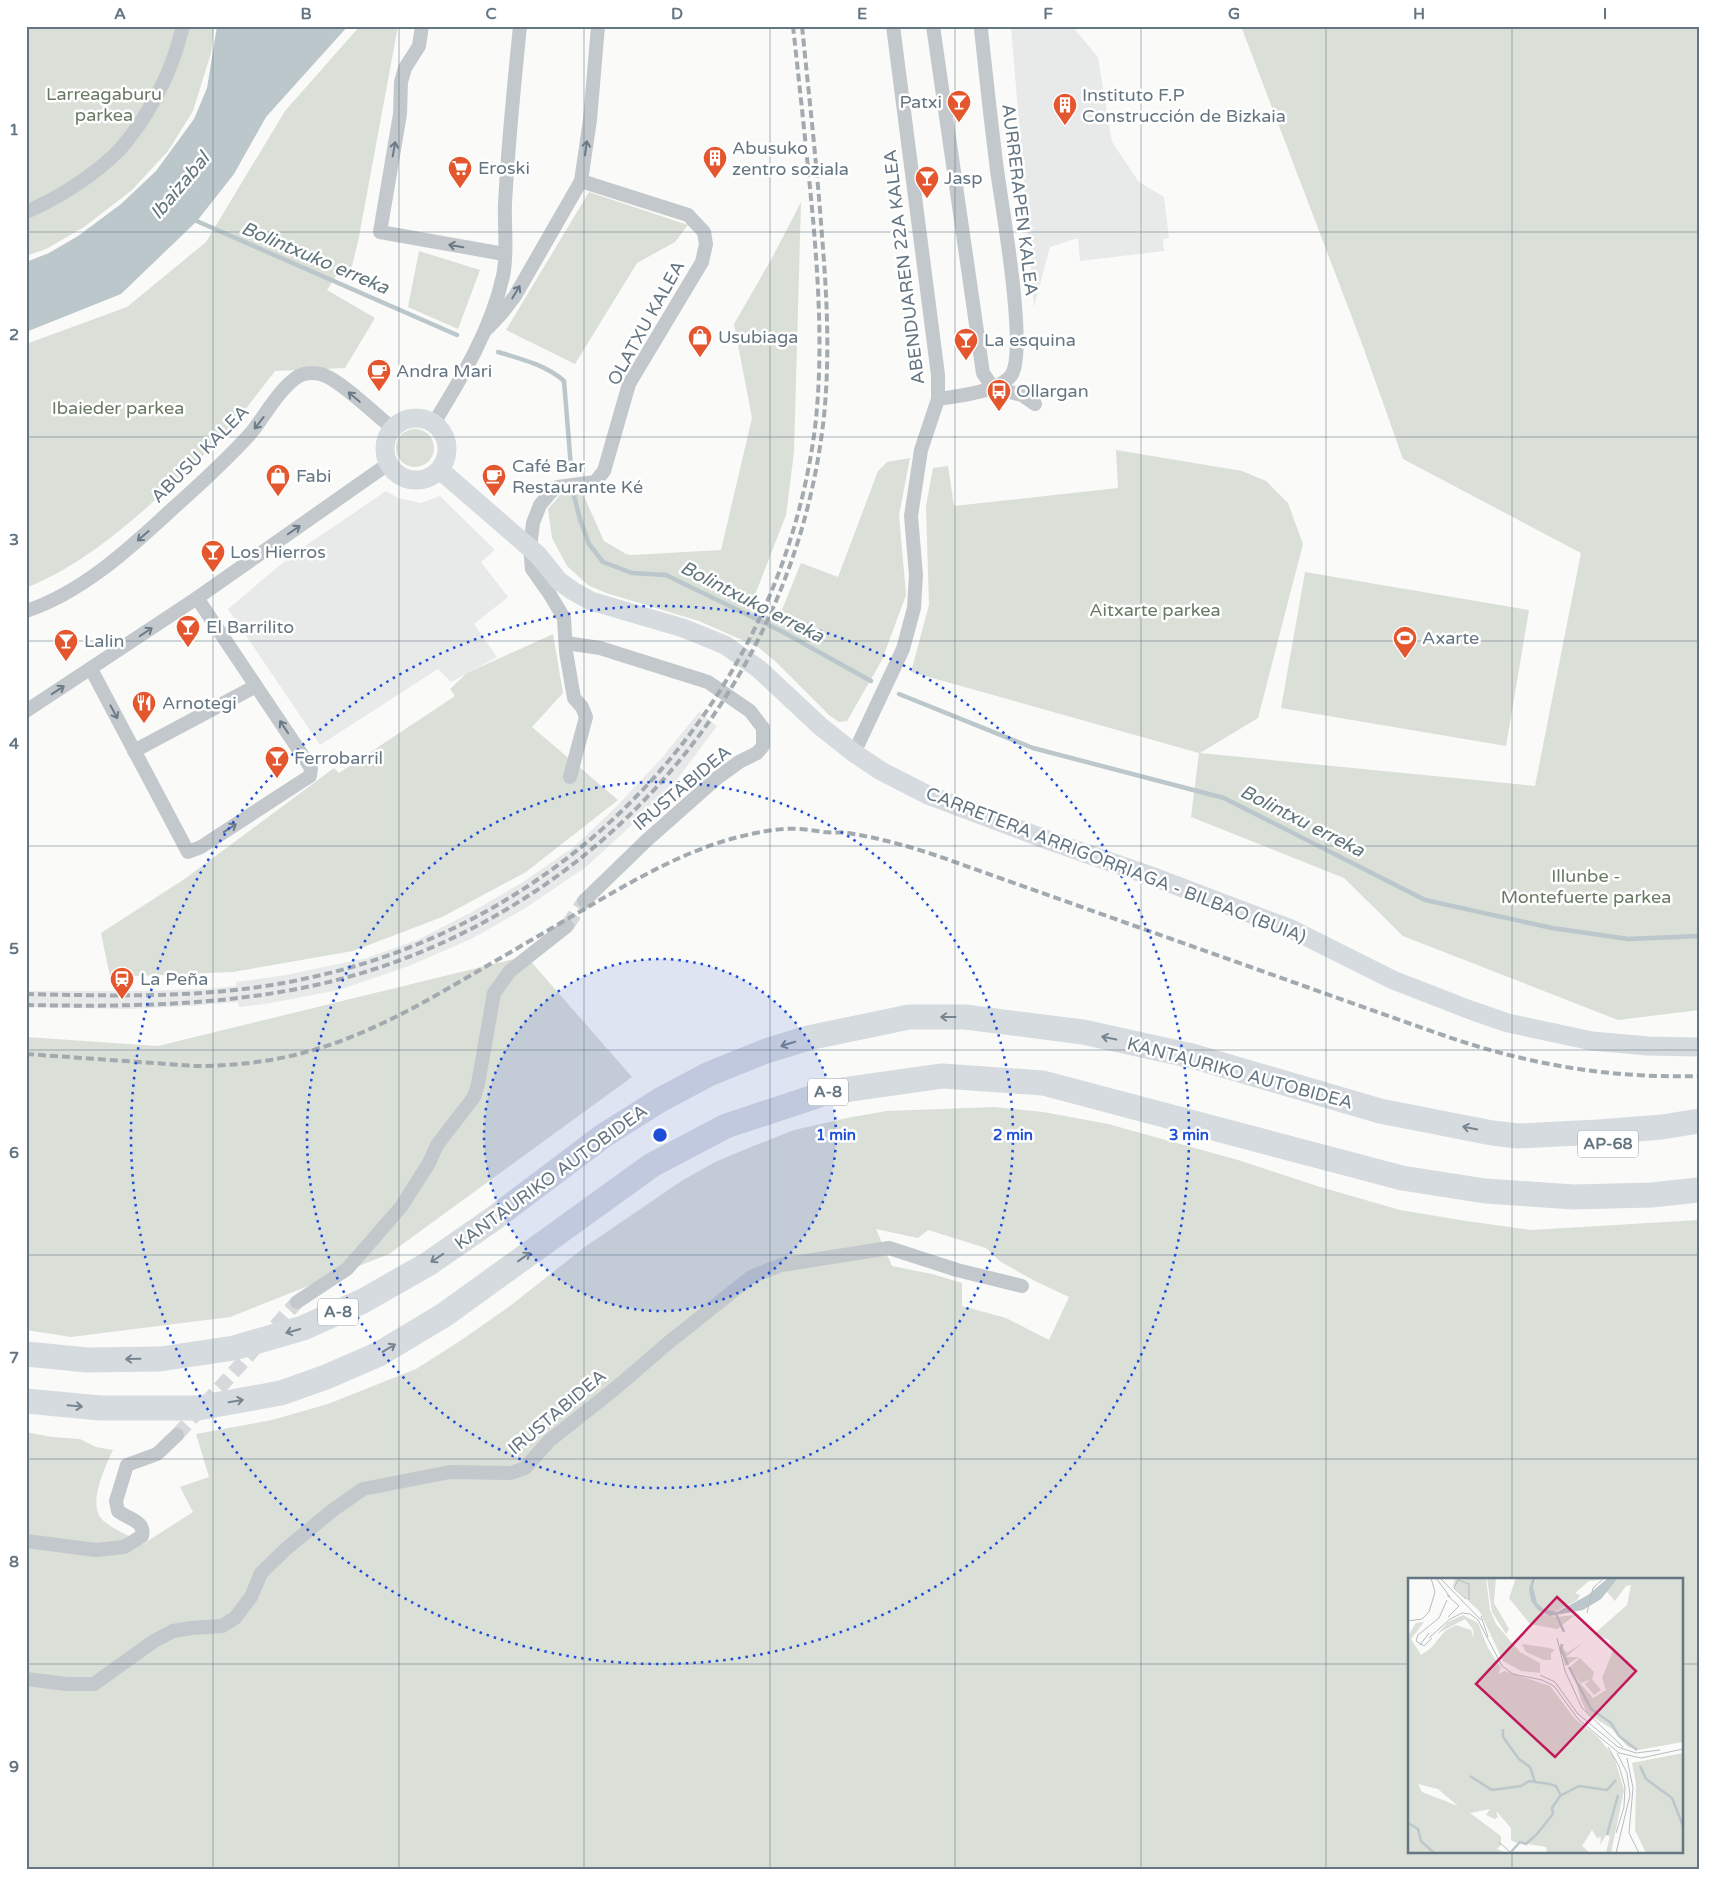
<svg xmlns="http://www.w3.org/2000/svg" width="1725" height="1896" font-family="'Varela Round',sans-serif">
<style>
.built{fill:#e8e9e9}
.green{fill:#dadfd7;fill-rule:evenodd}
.water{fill:#bbc7cb}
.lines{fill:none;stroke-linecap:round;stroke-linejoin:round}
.stream{stroke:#bbc7cb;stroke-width:4.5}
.street-tunnel{stroke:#d5d9db;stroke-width:14;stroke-dasharray:14 7;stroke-linecap:butt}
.street{stroke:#c3c8cc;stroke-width:14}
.secondary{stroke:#d6dbdf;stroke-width:19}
.highway{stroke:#d6dbdf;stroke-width:25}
.rail{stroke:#a2aab0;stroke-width:4;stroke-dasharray:8 4;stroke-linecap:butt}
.oneway{stroke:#6a7a87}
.oneway2{stroke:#768591}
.grid{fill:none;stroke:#657683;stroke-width:1;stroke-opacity:0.55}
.ring{fill:none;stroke:#1d4ed8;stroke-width:2.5;stroke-dasharray:2.5 5}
.labels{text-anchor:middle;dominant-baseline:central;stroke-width:5;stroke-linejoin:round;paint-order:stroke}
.shield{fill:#fff;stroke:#939fa8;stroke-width:1}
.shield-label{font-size:16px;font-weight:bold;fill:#657683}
.park-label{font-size:18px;fill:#687a64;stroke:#fff}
.poi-label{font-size:18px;fill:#657683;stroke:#fff;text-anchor:start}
.street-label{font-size:18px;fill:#657683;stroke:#fff}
.water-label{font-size:19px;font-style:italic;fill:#60757c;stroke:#fff}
.inset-river{fill:none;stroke:#bbc7cb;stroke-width:2.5}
.inset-road{fill:none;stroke:#b5bdc2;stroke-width:1}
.view{fill:#c2185b;fill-opacity:0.15;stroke:#c2185b;stroke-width:2.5}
.inset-edge{fill:none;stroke:#657683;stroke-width:2.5}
.centre{fill:#1d4ed8;stroke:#fff;stroke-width:2.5}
.ring-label{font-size:15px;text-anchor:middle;font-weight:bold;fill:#1d4ed8;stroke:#fff;stroke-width:5;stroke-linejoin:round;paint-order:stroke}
.neatline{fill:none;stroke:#657683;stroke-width:2}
.grid-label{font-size:16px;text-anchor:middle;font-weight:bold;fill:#657683}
</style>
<rect width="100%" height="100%" fill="#fafaf8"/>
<g class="built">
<polygon points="1011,26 1072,26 1098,57 1112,142 1139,182 1164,197 1169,238 1163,239 1164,251 1080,261 1078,238 1050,247 1034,307"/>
<polygon points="386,491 398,498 421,503 440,496 495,550 481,562 508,597 474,624 497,657 451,682 438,669 320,745 228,609 292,555"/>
<polygon points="699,712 717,726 679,777 634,823 586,867 524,909 471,939 409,966 339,990 265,1004 239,1007 238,1002 191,1006 128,1009 26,1007 26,991 141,991 206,989 236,986 236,982 286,975 367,958 417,940 470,913 523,882 575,846 616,807 661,759"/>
</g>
<g class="green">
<polygon points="26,26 214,26 211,53 193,111 168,151 132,190 84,227 46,249 26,256"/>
<path d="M360 26H398L358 242 349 277 338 273 327 290 375 318 345 368 275 371 241 415C232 418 229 425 227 433 166 489 103 557 26 588V344L127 307 206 242 285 111Z"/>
<polygon points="1241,26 1699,26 1699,1010 1618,1020 1403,936 1344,878 1191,817 1199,753 911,672 929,605 926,506 933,468 948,466 954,506 1118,488 1116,450 1242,471 1266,481 1288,503 1303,544 1258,718 1200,753 1535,786 1581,553 1403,459 1361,341"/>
<polygon points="589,192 688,225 675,242 637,263 575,364 506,330"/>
<polygon points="801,202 794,452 786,515 753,600 722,587 777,622 801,563 838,577 878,471 887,462 910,458 899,515 906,595 882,660 847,721 839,722 829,715 776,662 758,647 699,621 606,593 588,585 567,566 552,538 548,509 561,494 583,494 604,541 626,554 631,555 721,550 752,418 734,324 772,258"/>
<polygon points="419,251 480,270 458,329 408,307"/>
<circle cx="415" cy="448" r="19"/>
<polygon points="1305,572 1529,610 1506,746 1281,708"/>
<polygon points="553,634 563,693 532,727 618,800 526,872 442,917 353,951 233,972 110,977 101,933 186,878 334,768 339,773 455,696 450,689 467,673"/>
<polygon points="526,956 632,1077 389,1254 230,1317 71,1337 26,1330 26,1037 158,1046"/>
<path d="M995 1107 1043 1112 1108 1124 1238 1160 1317 1186 1400 1210 1466 1221 1531 1230 1699 1220V1870H26V1432L52 1437 80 1439 96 1447 113 1450C105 1467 85 1508 105 1522 116 1531 131 1536 143 1544L193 1512 180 1487 209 1477 196 1434 272 1420 328 1404 416 1369 460 1341 510 1306 586 1246 683 1180 715 1162 751 1147 794 1130 852 1117 887 1111ZM876 1229 918 1238 928 1230 986 1248 1001 1262 1035 1281 1069 1297 1049 1340 1006 1318 962 1306V1283L932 1274 892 1266ZM1409 1580H1681V1852H1409Z"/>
</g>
<polygon class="water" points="217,26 348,26 266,117 234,174 197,221 121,294 26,332 26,262 49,253 78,236 121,204 156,171 194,119 207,88"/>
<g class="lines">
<g class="stream">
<polyline points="192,219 457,335"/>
<path d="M498 352C521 359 546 365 564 381L571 467"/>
<polyline points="573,492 580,519 589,544 603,562 632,573 666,575 783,632 871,681"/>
<polyline points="899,694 1033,748 1224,798 1425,900 1552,928 1628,939 1699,936"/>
</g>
<g class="street-tunnel">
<polyline points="567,926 584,901"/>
<polyline points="177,1435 297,1302"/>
</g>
<g class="street">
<polyline points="422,26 419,46 405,68 401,82 400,114 380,232 504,254"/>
<polyline points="933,26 983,373 993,388"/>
<path d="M26 212C56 199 86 180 110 159 135 137 162 91 173 59 177 49 180 37 183 26"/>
<polyline points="488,328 502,313 515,296 581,181 590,120 598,26"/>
<polyline points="993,388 1022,395 1035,404"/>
<path d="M938 399C957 396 1001 392 1012 374 1027 347 1002 207 997 170 991 123 986 76 981 29"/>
<path d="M434 423C462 377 491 330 503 276 508 253 504 227 505 204 508 144 514 85 520 26"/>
<path d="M26 611C81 593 128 550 169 512 197 487 226 461 251 433 264 417 285 379 304 374 308 373 316 373 320 374 336 376 377 416 392 428"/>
<polyline points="566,643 600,648 708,682 750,711 763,728 763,746 757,753 739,762 717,778 647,840 584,901"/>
<polyline points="91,669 188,852 201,847 310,776 311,768 197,598"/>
<polyline points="26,711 197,598 388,464"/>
<polyline points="134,751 256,686"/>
<polyline points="854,753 903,649 914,608 916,575 911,516 921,450 938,399 938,375 893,26"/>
<polyline points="570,777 586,717 582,707 574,698 566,652 564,618 549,593 532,569 530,548 533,523 540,505 550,493 558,487 595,482 604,471 629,384 702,262 706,244 704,232 688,215 581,181"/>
<polyline points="297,1302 347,1269 401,1207 429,1163 437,1145 474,1097 478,1084 494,993 510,971 567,926"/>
<path d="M26 1541 96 1550 124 1547 142 1536C146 1521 128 1519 118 1511L116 1501 127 1465 157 1454 177 1435"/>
<polyline points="26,1679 67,1684 94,1684 154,1641 173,1631 191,1628 222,1626 235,1618 251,1597 261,1573 287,1548 333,1510 363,1489 450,1472 511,1473 525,1468 549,1441 617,1387 668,1343 751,1277 781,1265 889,1248 957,1270 1022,1286"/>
</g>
<g class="secondary">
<circle cx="416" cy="449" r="31"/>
<polyline points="440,470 538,555 559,581 573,591 591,601 683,628 725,645 759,669 820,726 854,753 881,771 928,795 1053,842 1151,876 1291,929 1393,980 1473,1011 1508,1023 1592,1041 1648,1046 1699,1047"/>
</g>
<g class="highway">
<polyline points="26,1354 87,1360 160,1359 234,1348 303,1328 363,1301 428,1264 493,1219 603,1136 660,1100 709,1074 766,1051 808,1038 909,1017 965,1017 1083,1032 1192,1056 1380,1111 1492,1133 1518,1136 1598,1132 1662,1127 1699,1121"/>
<polyline points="26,1401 100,1408 198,1408 281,1393 326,1377 379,1354 444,1315 652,1165 726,1126 829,1092 942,1076 1043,1083 1402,1178 1485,1191 1574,1197 1651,1195 1699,1190"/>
</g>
<g class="rail">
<path d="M26 994C121 996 215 999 308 978 576 921 780 699 815 428 823 359 819 288 813 219 807 155 800 90 793 26"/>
<path d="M26 1005C128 1007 233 1006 333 981 598 914 795 688 824 416 830 356 827 296 822 236 817 166 809 96 802 26"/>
<path d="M26 1054 195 1066C232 1066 270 1062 306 1052 366 1036 420 1005 473 974 511 952 550 929 588 907 649 871 713 835 784 829 798 828 811 830 824 832 832 833 840 832 848 833 879 838 908 846 938 856L1411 1024C1445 1036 1479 1048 1513 1056 1573 1071 1637 1078 1699 1076"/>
</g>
</g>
<defs><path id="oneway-shaft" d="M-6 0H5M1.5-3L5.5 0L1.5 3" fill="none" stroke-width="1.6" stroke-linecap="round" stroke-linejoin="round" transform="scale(1.25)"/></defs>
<g class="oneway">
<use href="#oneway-shaft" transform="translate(586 148) rotate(-82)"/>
<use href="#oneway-shaft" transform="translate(394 149) rotate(-80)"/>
<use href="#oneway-shaft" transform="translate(456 246) rotate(-170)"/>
<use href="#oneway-shaft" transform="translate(516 292) rotate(-59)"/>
<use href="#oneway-shaft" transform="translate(354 397) rotate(-140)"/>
<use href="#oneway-shaft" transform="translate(259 423) rotate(128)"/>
<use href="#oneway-shaft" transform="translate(294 530) rotate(-35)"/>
<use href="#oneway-shaft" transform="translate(143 536) rotate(139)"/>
<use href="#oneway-shaft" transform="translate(146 632) rotate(-34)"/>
<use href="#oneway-shaft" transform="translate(58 690) rotate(-33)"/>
<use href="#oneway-shaft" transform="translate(114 712) rotate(62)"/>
<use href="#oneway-shaft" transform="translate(284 727) rotate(-124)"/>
<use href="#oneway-shaft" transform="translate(230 828) rotate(-33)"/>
</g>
<g class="oneway2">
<use href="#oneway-shaft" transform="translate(948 1017) rotate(180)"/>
<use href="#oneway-shaft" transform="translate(1109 1038) rotate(-168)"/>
<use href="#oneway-shaft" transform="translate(788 1044) rotate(163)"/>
<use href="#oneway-shaft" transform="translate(1470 1128) rotate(-169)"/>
<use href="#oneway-shaft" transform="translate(524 1257) rotate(-36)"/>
<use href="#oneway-shaft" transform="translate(437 1258) rotate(146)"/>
<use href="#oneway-shaft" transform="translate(293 1331) rotate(164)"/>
<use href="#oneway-shaft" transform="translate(389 1348) rotate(-31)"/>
<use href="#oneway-shaft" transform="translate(133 1359) rotate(179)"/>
<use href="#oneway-shaft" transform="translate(236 1401) rotate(-10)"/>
<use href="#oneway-shaft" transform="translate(75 1406) rotate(5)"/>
</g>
<path class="grid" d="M213 26V1870M399 26V1870M584 26V1870M770 26V1870M955 26V1870M1141 26V1870M1326 26V1870M1512 26V1580M26 232H1699M26 437H1699M26 641H1699M26 846H1699M26 1050H1699M26 1255H1699M26 1459H1699M26 1664H1409M1681 1664H1699M1512 1852V1870"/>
<circle cx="660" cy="1135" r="176" fill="#1d4ed8" fill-opacity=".12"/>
<g class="ring">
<circle cx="660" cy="1135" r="176"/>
<circle cx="660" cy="1135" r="353"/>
<circle cx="660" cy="1135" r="529"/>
</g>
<defs>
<symbol id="bar-pin" viewBox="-11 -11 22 30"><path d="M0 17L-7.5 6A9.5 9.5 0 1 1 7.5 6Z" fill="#e4572e" stroke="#fff"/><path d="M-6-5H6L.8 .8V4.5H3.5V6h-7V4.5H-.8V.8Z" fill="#fff"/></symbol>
<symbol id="building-pin" viewBox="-11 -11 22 30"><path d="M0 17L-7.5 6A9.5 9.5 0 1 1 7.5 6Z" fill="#e4572e" stroke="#fff"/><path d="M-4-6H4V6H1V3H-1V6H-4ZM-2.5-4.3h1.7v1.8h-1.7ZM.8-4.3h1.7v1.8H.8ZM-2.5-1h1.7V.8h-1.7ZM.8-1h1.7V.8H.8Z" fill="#fff"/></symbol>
<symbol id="supermarket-pin" viewBox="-11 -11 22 30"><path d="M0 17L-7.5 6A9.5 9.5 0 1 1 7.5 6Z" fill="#e4572e" stroke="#fff"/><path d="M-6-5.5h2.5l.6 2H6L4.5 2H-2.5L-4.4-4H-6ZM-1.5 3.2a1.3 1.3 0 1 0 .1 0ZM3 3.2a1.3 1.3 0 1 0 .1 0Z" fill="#fff"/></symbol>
<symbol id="shop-pin" viewBox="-11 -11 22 30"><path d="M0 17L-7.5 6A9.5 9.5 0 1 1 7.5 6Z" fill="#e4572e" stroke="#fff"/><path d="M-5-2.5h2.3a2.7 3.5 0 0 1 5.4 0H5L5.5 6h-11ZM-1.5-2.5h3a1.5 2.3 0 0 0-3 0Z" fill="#fff"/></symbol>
<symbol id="cafe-pin" viewBox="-11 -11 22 30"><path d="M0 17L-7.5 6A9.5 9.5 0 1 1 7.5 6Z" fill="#e4572e" stroke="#fff"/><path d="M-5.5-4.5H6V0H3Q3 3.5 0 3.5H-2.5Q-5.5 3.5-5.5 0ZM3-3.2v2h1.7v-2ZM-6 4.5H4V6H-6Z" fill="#fff"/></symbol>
<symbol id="bus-pin" viewBox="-11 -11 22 30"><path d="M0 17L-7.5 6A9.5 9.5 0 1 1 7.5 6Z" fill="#e4572e" stroke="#fff"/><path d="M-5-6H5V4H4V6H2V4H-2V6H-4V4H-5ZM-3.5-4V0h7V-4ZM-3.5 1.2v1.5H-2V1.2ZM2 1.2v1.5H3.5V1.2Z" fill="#fff"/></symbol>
<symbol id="stadium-pin" viewBox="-11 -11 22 30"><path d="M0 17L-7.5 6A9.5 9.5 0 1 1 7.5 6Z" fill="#e4572e" stroke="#fff"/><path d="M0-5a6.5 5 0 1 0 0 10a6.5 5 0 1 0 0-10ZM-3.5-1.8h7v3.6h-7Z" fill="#fff"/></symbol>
<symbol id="restaurant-pin" viewBox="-11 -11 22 30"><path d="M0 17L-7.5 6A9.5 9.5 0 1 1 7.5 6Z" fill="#e4572e" stroke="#fff"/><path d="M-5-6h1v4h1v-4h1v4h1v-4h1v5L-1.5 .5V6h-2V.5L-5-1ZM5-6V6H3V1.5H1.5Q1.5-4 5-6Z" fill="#fff"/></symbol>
<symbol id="station-pin" viewBox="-11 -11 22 30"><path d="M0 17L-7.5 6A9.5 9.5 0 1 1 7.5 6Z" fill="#e4572e" stroke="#fff"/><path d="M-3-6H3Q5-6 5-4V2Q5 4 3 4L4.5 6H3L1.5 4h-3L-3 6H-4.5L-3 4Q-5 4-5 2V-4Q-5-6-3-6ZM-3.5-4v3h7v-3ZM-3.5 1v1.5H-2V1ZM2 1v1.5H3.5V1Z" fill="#fff"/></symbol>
</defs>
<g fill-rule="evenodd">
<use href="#bar-pin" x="945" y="88" width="28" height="38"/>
<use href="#building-pin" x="1051" y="91" width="28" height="38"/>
<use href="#building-pin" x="701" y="144" width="28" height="38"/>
<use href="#supermarket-pin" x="446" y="154" width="28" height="38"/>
<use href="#bar-pin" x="913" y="164" width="28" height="38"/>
<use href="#shop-pin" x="686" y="323" width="28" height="38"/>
<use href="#bar-pin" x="952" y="326" width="28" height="38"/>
<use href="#cafe-pin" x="365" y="357" width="28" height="38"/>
<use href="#bus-pin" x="985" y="377" width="28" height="38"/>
<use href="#shop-pin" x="264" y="462" width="28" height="38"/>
<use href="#cafe-pin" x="480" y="462" width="28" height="38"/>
<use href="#bar-pin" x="199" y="538" width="28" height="38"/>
<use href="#bar-pin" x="174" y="613" width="28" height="38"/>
<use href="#stadium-pin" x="1391" y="624" width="28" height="38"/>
<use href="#bar-pin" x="52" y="627" width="28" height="38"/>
<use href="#restaurant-pin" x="130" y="689" width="28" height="38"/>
<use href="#bar-pin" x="263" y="744" width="28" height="38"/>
<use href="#station-pin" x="108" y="965" width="28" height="38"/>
</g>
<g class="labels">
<g class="shield">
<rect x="808" y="1078.5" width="40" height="27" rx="4"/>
<rect x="1578" y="1130.5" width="60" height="27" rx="4"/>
<rect x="318" y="1298.5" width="40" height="27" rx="4"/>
</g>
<g class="shield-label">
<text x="828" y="1092">A-8</text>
<text x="1608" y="1144">AP-68</text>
<text x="338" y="1312">A-8</text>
</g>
<g class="park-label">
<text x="104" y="94">Larreagaburu<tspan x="104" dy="21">parkea</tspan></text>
<text x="118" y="408">Ibaieder parkea</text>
<text x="1155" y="610">Aitxarte parkea</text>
<text x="1586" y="876">Illunbe -<tspan x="1586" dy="21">Montefuerte parkea</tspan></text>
</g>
<g class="poi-label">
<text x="1082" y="95">Instituto F.P<tspan x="1082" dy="21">Construcción de Bizkaia</tspan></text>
<text x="942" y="102" text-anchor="end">Patxi</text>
<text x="732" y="148">Abusuko<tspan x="732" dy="21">zentro soziala</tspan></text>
<text x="478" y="168">Eroski</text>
<text x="944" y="178">Jasp</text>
<text x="718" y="337">Usubiaga</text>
<text x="984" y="340">La esquina</text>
<text x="396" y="371">Andra Mari</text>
<text x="1016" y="391">Ollargan</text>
<text x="512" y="466">Café Bar<tspan x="512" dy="21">Restaurante Ké</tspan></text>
<text x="296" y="476">Fabi</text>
<text x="230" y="552">Los Hierros</text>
<text x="206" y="627">El Barrilito</text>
<text x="1422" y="638">Axarte</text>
<text x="84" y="641">Lalin</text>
<text x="162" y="703">Arnotegi</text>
<text x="294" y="758">Ferrobarril</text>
<text x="140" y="979">La Peña</text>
</g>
<g class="street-label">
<text transform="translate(1020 200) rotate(83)">AURRERAPEN KALEA</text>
<text transform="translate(904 267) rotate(-97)">ABENDUAREN 22A KALEA</text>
<text transform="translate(646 323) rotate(-61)">OLATXU KALEA</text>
<text transform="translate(200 454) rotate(-45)">ABUSU KALEA</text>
<text transform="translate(682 788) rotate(-40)">IRUSTABIDEA</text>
<text transform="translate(1116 865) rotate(21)">CARRETERA ARRIGORRIAGA - BILBAO (BUIA)</text>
<text transform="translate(1240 1073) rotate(15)">KANTAURIKO AUTOBIDEA</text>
<text transform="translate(551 1177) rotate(-36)">KANTAURIKO AUTOBIDEA</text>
<text transform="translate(557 1412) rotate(-40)">IRUSTABIDEA</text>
</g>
<g class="water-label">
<text transform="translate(180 186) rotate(-50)">Ibaizabal</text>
<text transform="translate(315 258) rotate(23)">Bolintxuko erreka</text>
<text transform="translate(752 602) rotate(27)">Bolintxuko erreka</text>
<text transform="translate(1302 821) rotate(27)">Bolintxu erreka</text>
</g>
</g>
<g transform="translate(1408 1578)">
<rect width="275" height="275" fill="#fafaf8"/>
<path d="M47 0H78L82 32 88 46 112 74 132 85V95L113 93 95 83 72 34 45 8ZM79 0H88L86 25 101 51 98 56 84 34ZM108 0H123L122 20 135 36 148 39 167 37 149 51 122 46 101 20ZM129 0H191L192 2 181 3 167 15 172 17 169 22 147 34 136 31 127 23 125 9ZM210 0H275V164L230 172 220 169 204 151 179 135 173 122 169 107 172 105 162 89 172 80 186 94 184 101 193 112 186 117 177 106 182 102 172 105 185 120 198 112 194 100 205 73 201 62 186 56 219 27 223 7 218 8 207 23 198 13ZM55 37 70 45 80 70 93 90 90 96 97 93 142 108 167 141 189 158 206 179 216 212 203 275H198L202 258 198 257 192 267 193 259 189 260 184 252 174 268 182 275H139L138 269 106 264 103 262V250L90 235 88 234 90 239 87 241 78 237 82 231 62 235 93 258V267L89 271 98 275H0V58L8 45 16 44 3 61 13 77 23 70 37 53 48 47 63 52 66 61 65 51 57 41 29 56 40 44ZM10 206 30 211 50 228 14 214ZM177 63 158 79H171L157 88 152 66 159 75ZM114 66 142 70 147 72 143 75V82H136L118 74ZM275 175V275H238L227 252 228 206 224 185Z" fill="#dadfd7" fill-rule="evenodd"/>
<path d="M124 0H128L125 9 129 25 136 31 149 34 180 17 200 0H210L193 21 175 32 142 38 130 32 123 23 121 11Z" fill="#bbc7cb"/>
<path class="inset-river" d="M148 36 156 54M154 66 153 71 160 87M161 89 183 131 203 145 211 158 229 172M95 151V159L111 181 122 189 127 204M232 188 238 201 264 220 275 248M62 198 84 212 113 208 121 203 141 206 148 208 153 218M0 245 10 251 13 263 26 275M199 257 210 217M103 274 112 264 118 266 129 256 145 236 144 230 152 218 171 208 199 212 208 202"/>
<path class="inset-road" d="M28 0 42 19M32 0 73 42M39 17 51 28 40 39M58 21 46 10 50 2 61 6V22M179 35 185 10 196 0M73 38 80 59M0 43 14 41 21 34 27 14 23 0M21 60 42 41 54 35 62 36 70 42 94 88 105 96 134 102 146 108 170 141 211 175 233 180 275 171M24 60 16 68 8 63 10 57 31 40 39 22M149 60 157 93 174 130 215 169M12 67 21 55M132 97 147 104 170 136 210 169 228 175 252 172M200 169 211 188 217 209 216 229 208 255M219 180 225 210 221 255 231 275M91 264 103 275M208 275 222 217 219 195 209 175"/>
<path class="view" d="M149 19 228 93 147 179 68 106Z"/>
<rect width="275" height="275" class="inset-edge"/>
</g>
<circle cx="660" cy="1135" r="8" class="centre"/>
<g class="ring-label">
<text x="836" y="1140">1 min</text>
<text x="1013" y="1140">2 min</text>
<text x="1189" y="1140">3 min</text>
</g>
<rect width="1725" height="1896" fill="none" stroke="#ffffff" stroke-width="55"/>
<rect x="28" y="28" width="1670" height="1840" class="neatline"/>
<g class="grid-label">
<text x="120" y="19">A</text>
<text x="306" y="19">B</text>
<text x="491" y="19">C</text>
<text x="677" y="19">D</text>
<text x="862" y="19">E</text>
<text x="1048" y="19">F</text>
<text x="1234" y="19">G</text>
<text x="1419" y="19">H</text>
<text x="1605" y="19">I</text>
<text x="14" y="135">1</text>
<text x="14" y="340">2</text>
<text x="14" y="545">3</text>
<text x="14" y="749">4</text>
<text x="14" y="954">5</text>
<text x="14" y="1158">6</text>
<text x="14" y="1363">7</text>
<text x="14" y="1567">8</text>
<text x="14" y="1772">9</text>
</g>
</svg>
